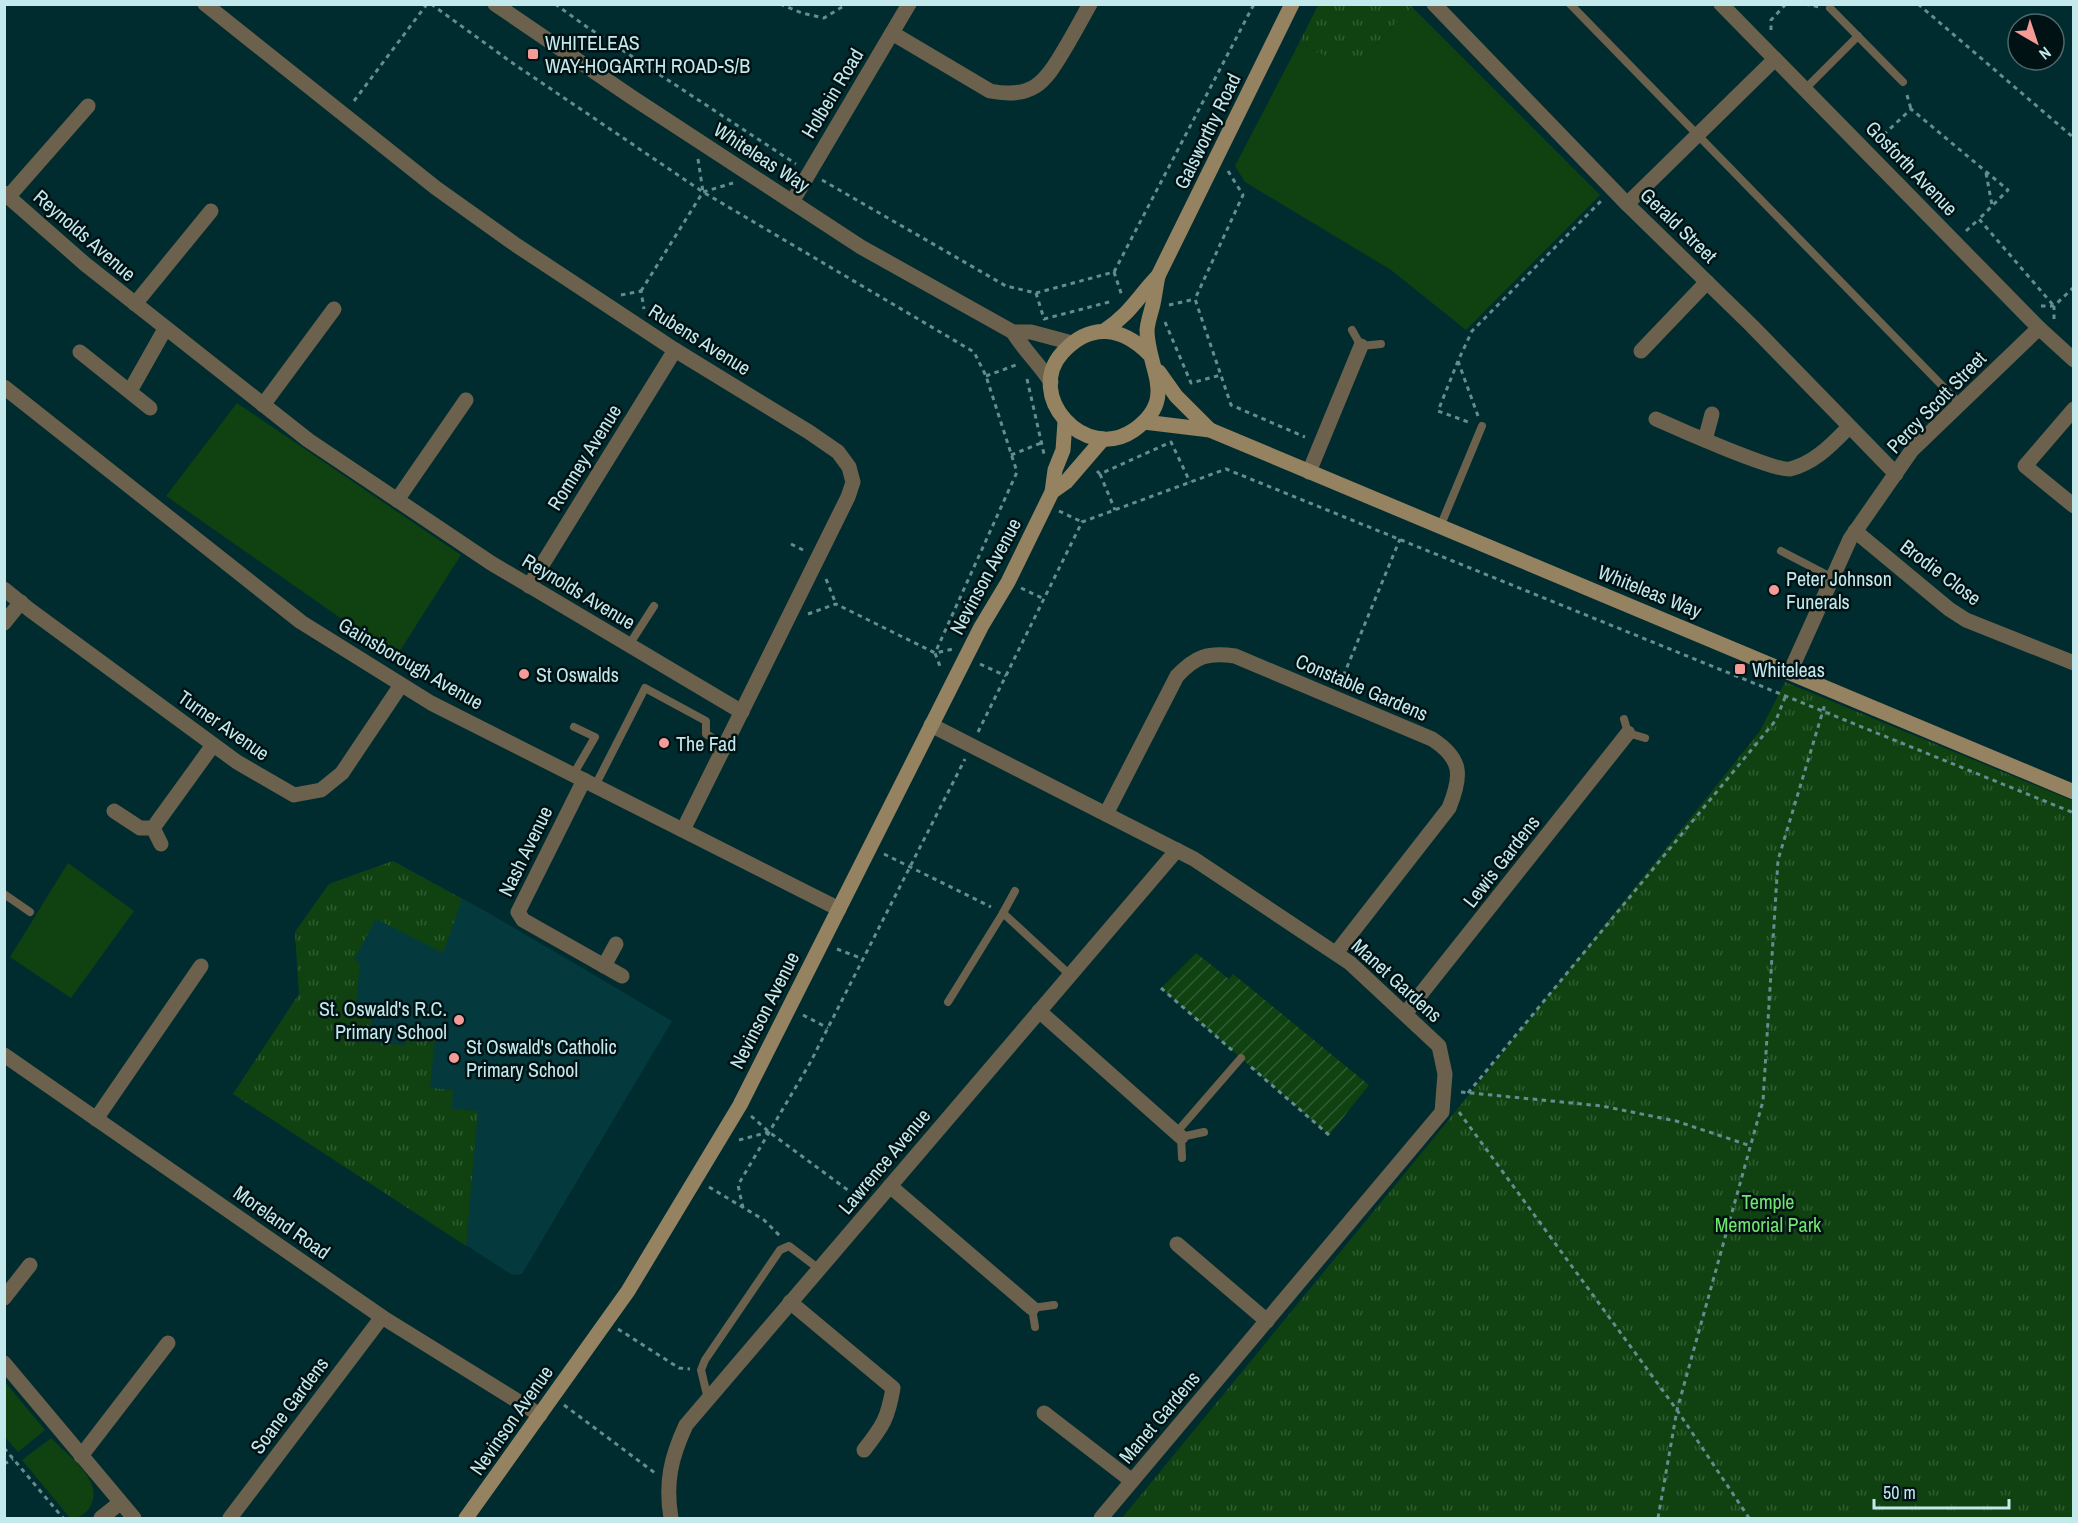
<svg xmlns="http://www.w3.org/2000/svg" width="2078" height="1523" font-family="'Archivo Narrow',sans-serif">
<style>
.built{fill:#04393e}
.grass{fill:#104110}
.park{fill:url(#park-tufts)}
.garden{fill:url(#garden-furrows)}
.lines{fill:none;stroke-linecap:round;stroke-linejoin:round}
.path{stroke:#648d90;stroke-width:3;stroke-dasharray:4.5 4.5;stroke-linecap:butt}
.lane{stroke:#6c614c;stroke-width:8}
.street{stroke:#6c614c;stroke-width:15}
.secondary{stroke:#948261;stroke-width:15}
.poi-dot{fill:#f59b97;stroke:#001214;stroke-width:2}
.labels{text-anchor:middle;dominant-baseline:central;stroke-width:5;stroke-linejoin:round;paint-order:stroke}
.poi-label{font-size:20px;fill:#c4e9ed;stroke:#001214;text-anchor:start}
.street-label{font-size:20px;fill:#c4e9ed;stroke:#001214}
.park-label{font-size:20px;fill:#72e56e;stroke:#001214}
</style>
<defs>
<pattern id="park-tufts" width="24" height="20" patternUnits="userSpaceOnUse" patternTransform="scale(1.5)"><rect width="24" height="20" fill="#104110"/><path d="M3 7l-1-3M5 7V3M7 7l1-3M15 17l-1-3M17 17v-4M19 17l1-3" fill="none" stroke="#315c33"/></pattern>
<pattern id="garden-furrows" width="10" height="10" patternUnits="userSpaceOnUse" patternTransform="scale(1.5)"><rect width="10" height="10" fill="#104110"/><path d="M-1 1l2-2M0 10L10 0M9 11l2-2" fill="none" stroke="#315c33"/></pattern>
</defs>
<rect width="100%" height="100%" fill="#002c2f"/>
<polygon class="built" points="393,861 487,912 672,1021 522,1274 512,1275 233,1094 299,994 295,932 329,884"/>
<g class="grass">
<polygon points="1412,7 1600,195 1466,330 1391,270 1245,182 1235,166 1299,43 1351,69"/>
<polygon points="237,403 461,555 396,657 166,496"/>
<polygon points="68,863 134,911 71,998 10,957"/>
<polygon points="5,1382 45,1430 18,1452 5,1437"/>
<path d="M51 1438C67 1455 106 1481 90 1507 86 1514 78 1519 70 1518L22 1460Z"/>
</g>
<g class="park">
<polygon points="1409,4 1412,7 1351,69 1299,43 1318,5"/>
<polygon points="1785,682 2073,801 2073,1518 1122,1518 1451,1117 1760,731"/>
<polygon points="393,861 462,899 443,953 376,919 354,960 360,963 356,1006 372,1008 369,1042 405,1045 406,1036 435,1038 430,1088 453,1090 452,1109 478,1111 466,1246 233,1094 299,994 295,932 329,884"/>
</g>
<polygon class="garden" points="1196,953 1229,979 1233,974 1369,1085 1329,1135 1161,988"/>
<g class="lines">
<g class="path">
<polyline points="431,4 511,62 703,192 974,352 986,376 1017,472 935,653 941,669"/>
<polyline points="555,4 587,27 796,164"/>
<polyline points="780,4 802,13 824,18 847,4"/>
<polyline points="1805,4 1819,7"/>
<polyline points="1918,4 2074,138"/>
<polyline points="1771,30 1771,20 1786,4"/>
<polyline points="1907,95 1911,109"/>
<polyline points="354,101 427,4"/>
<polyline points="1877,141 1911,109 2008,190 1979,219"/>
<polyline points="698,159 703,192"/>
<polyline points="1228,171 1243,195 1195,299 1231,405 1305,437"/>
<polyline points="1986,173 1992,205"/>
<polyline points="822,180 1006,286 1036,293 1114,272 1254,4"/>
<polyline points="1966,231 1979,219 2054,306"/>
<polyline points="1114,272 1122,296"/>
<polyline points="641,291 703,192 733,183"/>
<polyline points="1036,293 1044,319 1113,301"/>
<polyline points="621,295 641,291 644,309"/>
<polyline points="1169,305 1195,299"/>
<polyline points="2041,306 2054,306"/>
<polyline points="2054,319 2054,306 2074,287"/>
<polyline points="1165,322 1191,383 1221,375"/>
<polyline points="1458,361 1438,411 1471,423"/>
<polyline points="986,376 1016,365"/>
<polyline points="1027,379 1044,454"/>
<polyline points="1478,416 1458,361 1472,331 1602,200"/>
<polyline points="1011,455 1041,443"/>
<polyline points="1097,471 1100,474 1171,442 1190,482"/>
<polyline points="1100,474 1115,510"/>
<polyline points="1059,511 1082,522"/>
<polyline points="791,544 803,550"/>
<polyline points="826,579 836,604"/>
<polyline points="1021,588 1044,599"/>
<polyline points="808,614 836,604 935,653 953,649"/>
<polyline points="980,664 1006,676"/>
<polyline points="1340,684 1400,539"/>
<polyline points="978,732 1082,522 1226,469 2074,813"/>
<polyline points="884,854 991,907"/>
<polyline points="837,949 863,959"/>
<polyline points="1161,988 1233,1051"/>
<polyline points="803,1015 828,1028"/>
<polyline points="1251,1067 1329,1135"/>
<polyline points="1461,1092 1602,1106 1676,1121 1751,1146"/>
<polyline points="1468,1093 1776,720 1786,695"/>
<polyline points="1459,1112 1677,1410 1749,1518"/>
<polyline points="751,1116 769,1132 860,1199"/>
<polyline points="739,1140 769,1132"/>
<polyline points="709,1187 764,1220 780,1236"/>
<polyline points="743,1208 738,1185 810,1063 965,759"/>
<polyline points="618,1329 679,1368 690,1369"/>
<polyline points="564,1405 655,1473"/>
<polyline points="4,1448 63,1518"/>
<polyline points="4,1464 13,1459"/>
<polyline points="1658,1518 1677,1410 1763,1101 1778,860 1825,704"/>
</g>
<g class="lane">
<polyline points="1570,4 1960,404"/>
<polyline points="1830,8 1903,82"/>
<polyline points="1805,89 1858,36"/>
<polyline points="1352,330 1361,346 1381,344"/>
<polyline points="1440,527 1482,426"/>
<polyline points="1781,551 1833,578"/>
<polyline points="629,645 654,606"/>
<polyline points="1624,719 1628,733 1645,738"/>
<polyline points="573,775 595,737 574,727"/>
<polyline points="595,786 645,688 706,721 706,734 725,745"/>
<polyline points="4,894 30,912"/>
<polyline points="1003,913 1015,891"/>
<polyline points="948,1002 1003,913 1070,975"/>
<polyline points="1176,1133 1241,1058"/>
<polyline points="1182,1158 1181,1137 1204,1132"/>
<polyline points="1035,1327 1032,1308 1054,1305"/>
<polyline points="708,1399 701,1370 705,1360 780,1250 789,1246 819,1269"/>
</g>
<g class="street">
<polyline points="205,4 436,188 516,245 675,350 809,432 838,452 849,467 853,482 848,497 683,830"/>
<polyline points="495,4 633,98 861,247 1013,332 1031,332 1072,343"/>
<polyline points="1434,4 1627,204 1752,326 1896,474"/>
<polyline points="1721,4 2039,328 2074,360"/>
<path d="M892 33 990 91C1032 99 1044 84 1064 50 1073 35 1081 20 1090 4"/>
<polyline points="4,193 85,264 308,440 491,563 742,712"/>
<polyline points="9,196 88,106"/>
<polyline points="792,202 909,4"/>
<polyline points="1627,204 1775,59"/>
<polyline points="135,304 211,211"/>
<path d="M1013 332C1024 350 1039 364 1051 382"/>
<polyline points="1641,351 1707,282"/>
<polyline points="80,352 150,408"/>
<polyline points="4,387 301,622 431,703 839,909"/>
<polyline points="130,391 165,329"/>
<polyline points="263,405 334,309"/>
<polyline points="2074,409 2025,466 2074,506"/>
<path d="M1656 419C1676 428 1776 472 1790 469 1815 463 1832 444 1849 427"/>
<polyline points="1705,440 1712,414"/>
<polyline points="1309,472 1361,346"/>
<polyline points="397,500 466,400"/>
<polyline points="1855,531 1949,609 1966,620 2074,663"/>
<polyline points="529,586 675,350"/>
<polyline points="4,589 30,610 237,762 294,795 321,790 342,773 401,685"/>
<polyline points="4,623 21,602"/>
<polyline points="1790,672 1850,539 1912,450 2039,328"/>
<polyline points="931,725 1194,859 1350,963 1439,1046 1445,1074 1442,1112 1101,1518"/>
<polyline points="584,780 518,912 523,920 622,976"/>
<polyline points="114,811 140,828 153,828 213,745"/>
<path d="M1106 814 1177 676C1196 656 1208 652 1235 656L1432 739C1463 759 1462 776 1449 808L1336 953"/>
<polyline points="153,828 161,844"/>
<polyline points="604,966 616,944"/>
<polyline points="1039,1011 1181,1137"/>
<polyline points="1405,1014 1628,733"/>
<polyline points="4,1055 382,1317 540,1415"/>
<polyline points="96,1119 201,966"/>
<polyline points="890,1186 1032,1308"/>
<polyline points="1177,1244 1267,1321"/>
<polyline points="4,1298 30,1265"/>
<path d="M790 1302 893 1388C888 1418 883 1426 864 1450"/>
<polyline points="4,1363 134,1518"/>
<polyline points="1044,1413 1132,1481"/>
<polyline points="81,1456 168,1343"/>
<polyline points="101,1518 120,1503"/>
<polyline points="230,1518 382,1317"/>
<path d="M671 1518C665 1483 671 1457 686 1425L1177 850"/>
</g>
<g class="secondary">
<path d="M1104 331C1130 314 1137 298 1158 276L1292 4"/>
<path d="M1149 354C1122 327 1091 322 1063 352 1023 395 1085 464 1134 430 1179 398 1147 369 1147 330 1148 320 1151 313 1153 304 1155 295 1156 285 1158 276"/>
<polyline points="1159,372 1176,396 1210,430"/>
<polyline points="1144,422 1210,430 2074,792"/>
<polyline points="1052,492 1066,482 1103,439"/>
<polyline points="466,1518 628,1291 740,1105 981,627 1008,582 1052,492 1055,470 1063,450 1065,422"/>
</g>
</g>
<g class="poi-dot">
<rect x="527" y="48" width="12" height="12" rx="3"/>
<circle cx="1774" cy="590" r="6"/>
<rect x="1734" y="663" width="12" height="12" rx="3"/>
<circle cx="524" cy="674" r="6"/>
<circle cx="664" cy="743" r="6"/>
<circle cx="459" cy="1020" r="6"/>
<circle cx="454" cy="1058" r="6"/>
</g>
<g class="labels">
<g class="poi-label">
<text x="545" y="42">WHITELEAS<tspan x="545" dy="23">WAY-HOGARTH ROAD-S/B</tspan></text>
<text x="1786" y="578">Peter Johnson<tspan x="1786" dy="23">Funerals</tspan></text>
<text x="1752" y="669">Whiteleas</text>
<text x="536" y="674">St Oswalds</text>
<text x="676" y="743">The Fad</text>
<text x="447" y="1008" text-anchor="end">St. Oswald's R.C.<tspan x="447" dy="23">Primary School</tspan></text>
<text x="466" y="1046">St Oswald's Catholic<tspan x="466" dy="23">Primary School</tspan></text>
</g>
<g class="street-label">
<text transform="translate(832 93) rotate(-59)">Holbein Road</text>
<text transform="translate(1207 131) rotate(-64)">Galsworthy Road</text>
<text transform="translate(762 157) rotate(33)">Whiteleas Way</text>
<text transform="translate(1912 168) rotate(46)">Gosforth Avenue</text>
<text transform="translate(1679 225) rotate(44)">Gerald Street</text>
<text transform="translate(85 235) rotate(41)">Reynolds Avenue</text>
<text transform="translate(700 339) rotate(32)">Rubens Avenue</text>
<text transform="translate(1936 402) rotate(-46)">Percy Scott Street</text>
<text transform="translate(584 457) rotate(-58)">Romney Avenue</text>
<text transform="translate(1941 572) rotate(37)">Brodie Close</text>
<text transform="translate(985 576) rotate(-62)">Nevinson Avenue</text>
<text transform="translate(579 591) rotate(31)">Reynolds Avenue</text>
<text transform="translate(1650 591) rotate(22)">Whiteleas Way</text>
<text transform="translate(411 663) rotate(30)">Gainsborough Avenue</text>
<text transform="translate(1362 687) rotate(23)">Constable Gardens</text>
<text transform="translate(224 725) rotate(35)">Turner Avenue</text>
<text transform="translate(525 851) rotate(-64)">Nash Avenue</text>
<text transform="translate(1501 861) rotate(-52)">Lewis Gardens</text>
<text transform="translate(1397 980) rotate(42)">Manet Gardens</text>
<text transform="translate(764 1010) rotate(-63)">Nevinson Avenue</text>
<text transform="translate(884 1161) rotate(-50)">Lawrence Avenue</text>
<text transform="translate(282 1222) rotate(35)">Moreland Road</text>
<text transform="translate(289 1405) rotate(-53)">Soane Gardens</text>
<text transform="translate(1159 1417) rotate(-50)">Manet Gardens</text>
<text transform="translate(511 1420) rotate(-55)">Nevinson Avenue</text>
</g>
<g class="park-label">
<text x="1768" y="1201">Temple<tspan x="1768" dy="23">Memorial Park</tspan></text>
</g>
</g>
<rect width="2078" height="1523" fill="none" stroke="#c4e9ed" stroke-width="12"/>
<g transform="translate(2036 42) rotate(141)"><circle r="28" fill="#001214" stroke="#4e686b" stroke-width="1.5"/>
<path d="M0-4.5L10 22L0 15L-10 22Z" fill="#f59b97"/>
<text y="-9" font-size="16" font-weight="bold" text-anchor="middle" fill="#c4e9ed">N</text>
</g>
<path d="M1874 1499v9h135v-9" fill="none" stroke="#c4e9ed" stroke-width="3"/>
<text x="1883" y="1499" font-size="18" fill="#c4e9ed" stroke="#001214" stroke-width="4.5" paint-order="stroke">50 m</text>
</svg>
